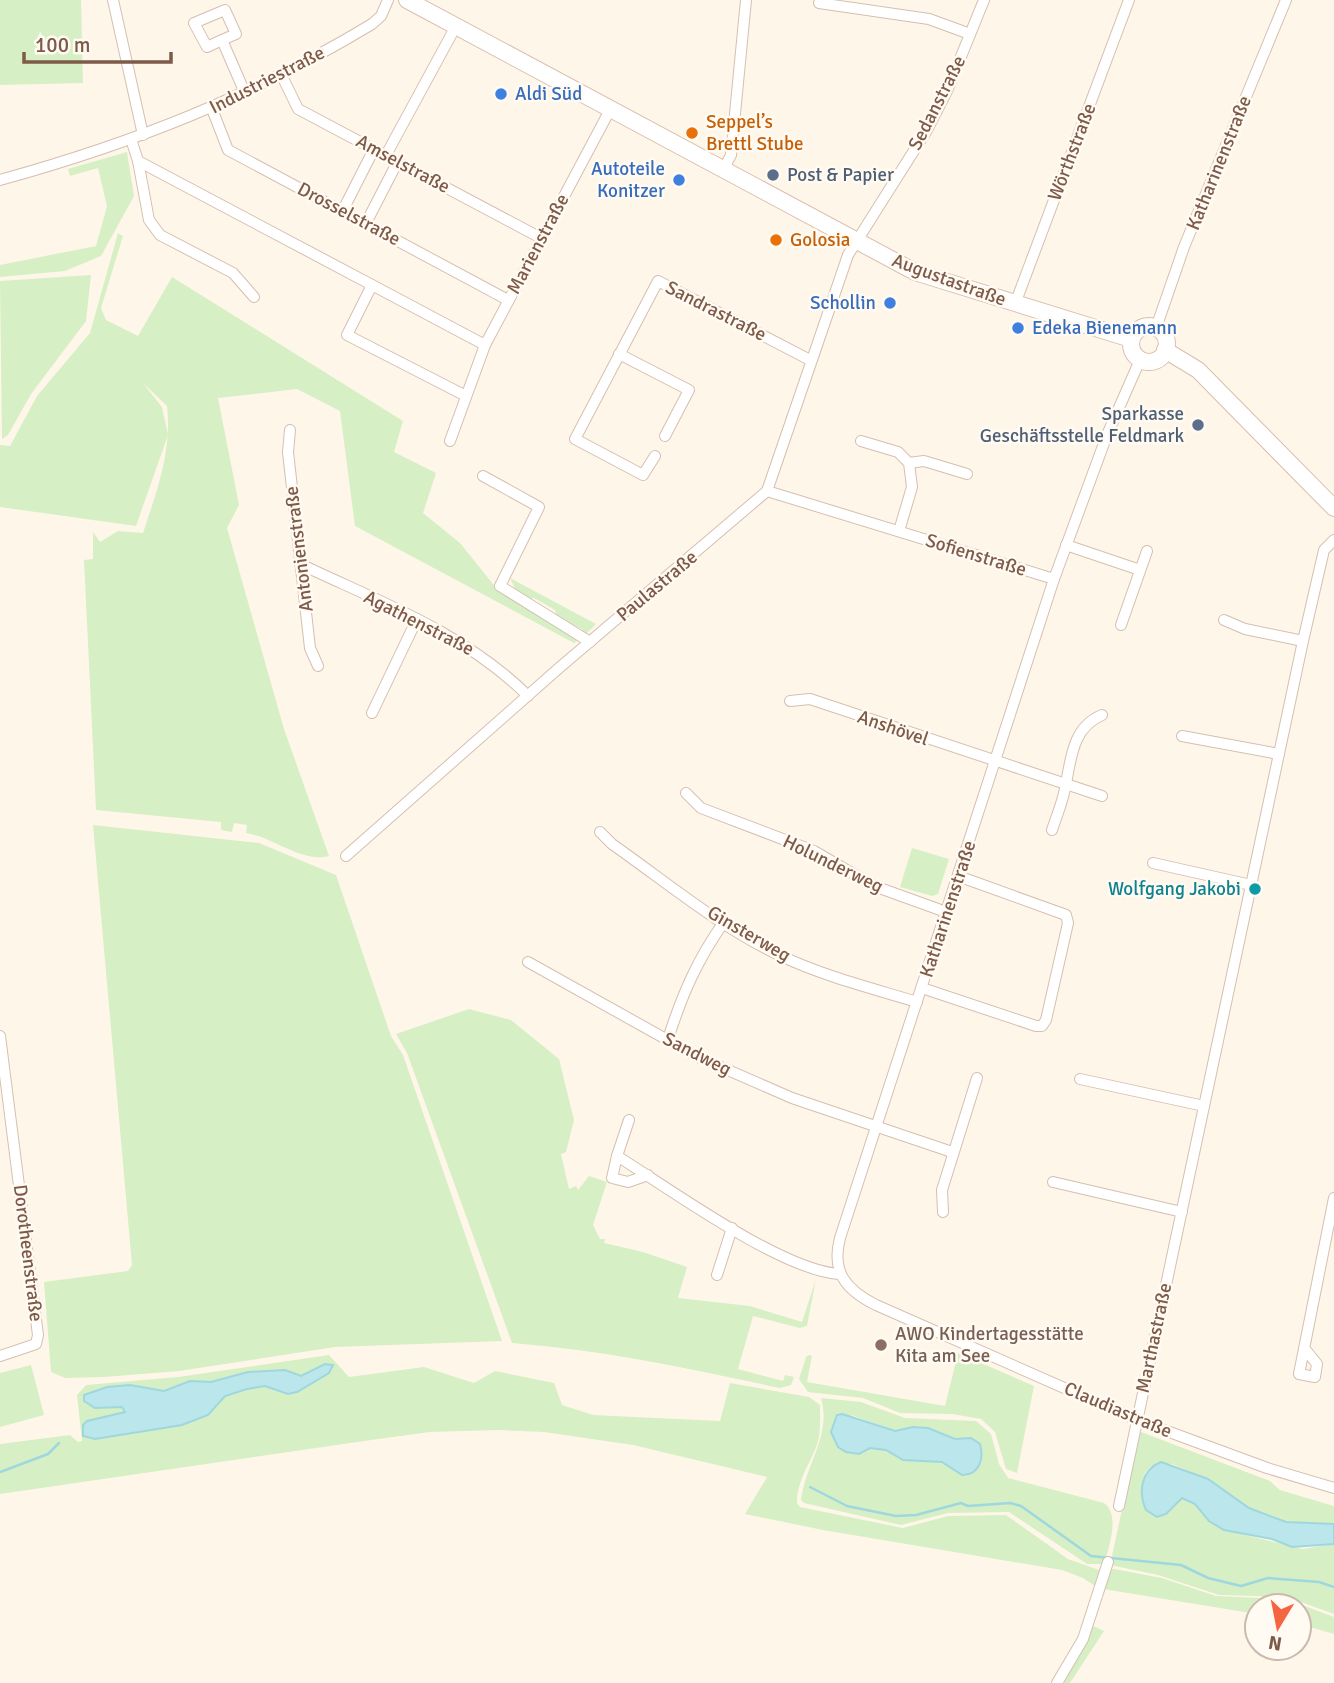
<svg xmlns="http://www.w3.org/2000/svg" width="1334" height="1683" font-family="Signika,sans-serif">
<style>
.green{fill:#d7efc5;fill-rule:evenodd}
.water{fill:#bbe6ec;stroke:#9fd7df;stroke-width:2}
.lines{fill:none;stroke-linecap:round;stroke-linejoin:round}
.stream{stroke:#9fd7df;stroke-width:2.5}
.minor-casing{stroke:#d5bfb0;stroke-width:12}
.secondary-casing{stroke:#d9bfac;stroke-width:18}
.minor{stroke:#fff;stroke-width:10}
.secondary{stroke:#fff;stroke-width:16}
.shop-dot{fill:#3f7fe0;stroke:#fffaf2;stroke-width:2.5}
.food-dot{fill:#e8710a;stroke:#fffaf2;stroke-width:2.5}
.service-dot{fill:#5c6f8a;stroke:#fffaf2;stroke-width:2.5}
.culture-dot{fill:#0f9aa8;stroke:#fffaf2;stroke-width:2.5}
.education-dot{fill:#8d6e63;stroke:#fffaf2;stroke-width:2.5}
.labels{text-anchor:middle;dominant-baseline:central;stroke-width:5;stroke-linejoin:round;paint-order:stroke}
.street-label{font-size:19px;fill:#7e5a49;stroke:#fffaf2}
.shop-label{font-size:19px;fill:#366cbe;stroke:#fffaf2;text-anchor:start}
.food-label{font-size:19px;fill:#c56008;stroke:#fffaf2;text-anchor:start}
.service-label{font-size:19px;fill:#4e5e75;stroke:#fffaf2;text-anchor:start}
.culture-label{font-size:19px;fill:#0d838f;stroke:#fffaf2;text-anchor:end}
.education-label{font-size:19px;fill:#785e54;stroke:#fffaf2;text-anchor:start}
</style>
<rect width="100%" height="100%" fill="#fff6ea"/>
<g class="green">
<polygon points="0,0 81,0 83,83 0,85"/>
<polygon points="127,152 134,196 101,256 65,271 0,277 0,265 96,246 107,206 98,168 70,176 68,169"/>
<path d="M118 233 123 236 101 308 106 320 138 336 172 277 403 421 394 452 436 473 423 513 460 543 497 589 578 640 574 643 355 526 340 411 297 389 218 398 239 505 227 528 284 729 329 856C301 863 275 838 246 833L247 825 234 823 232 832 221 830V822L96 810 84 560 93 559V532L100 542 118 531 143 533C157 490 172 452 167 406L143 383 162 407 168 435 136 526 0 507V445L10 446 37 396 90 333Z"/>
<polygon points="91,275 86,321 31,394 8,435 2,439 0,281"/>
<polygon points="510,578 596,624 585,635 582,629 557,617 555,610 534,598 527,599 517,593"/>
<polygon points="93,825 259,843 336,875 391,1036 403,1055 502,1341 335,1347 179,1371 104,1377 65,1378 51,1372 44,1282 128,1271 132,1265"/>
<polygon points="912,848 949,859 938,894 932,896 900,887"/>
<path d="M469 1009 511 1020 559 1059 574 1120 566 1152 561 1154 569 1189 576 1186 578 1190 589 1176 607 1182 593 1225 600 1239H605L604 1243 643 1252 687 1267 678 1298 750 1306 802 1322 816 1279 807 1326 800 1328 753 1316 738 1369 783 1381 785 1375 794 1377 791 1385 780 1388C691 1369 603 1350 512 1343L407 1053 396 1034Z"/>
<polygon points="958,1353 1034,1386 1017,1473 1006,1469 995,1432 981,1419 952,1414 900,1413 863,1398 808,1392 799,1379 806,1357 809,1355 812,1356 807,1382 945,1406"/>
<path d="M329 1355 349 1377 424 1367 474 1383 495 1371 554 1383 562 1405 593 1415 720 1421 730 1383 809 1397 820 1405C820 1418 821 1433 817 1445 810 1463 796 1484 797 1503L800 1507 903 1528 948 1516 1006 1515 1068 1559 1099 1570 1103 1567 1098 1588 1083 1578 1062 1570 823 1530 745 1514 767 1477 633 1445 544 1432 499 1430 430 1432 378 1439 0 1494V1444L70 1435 78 1442 82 1441 77 1395 86 1385 178 1377Z"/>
<polygon points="31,1365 44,1415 0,1427 0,1373"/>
<path d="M821 1398 861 1402 905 1418 976 1421 991 1434 999 1464 1008 1478 1104 1503C1121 1516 1108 1546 1105 1564H1087L1009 1512 948 1513 901 1525 804 1503 801 1500C805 1465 832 1435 821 1398ZM851 1415 895 1431 928 1428 955 1439 971 1438 980 1464 969 1475 942 1462 903 1460 886 1450 870 1448Z"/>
<polygon points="1141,1432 1270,1481 1280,1490 1334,1506 1334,1524 1286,1522 1249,1508 1208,1479 1172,1464 1151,1466 1145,1473 1142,1487 1166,1514 1182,1498 1195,1504 1209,1521 1224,1530 1303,1549 1334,1544 1334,1614 1287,1597 1219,1595 1158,1575 1110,1565 1138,1436"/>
<polygon points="1109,1568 1162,1578 1216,1596 1286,1599 1334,1617 1334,1634 1299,1624 1299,1606 1257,1606 1257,1614 1103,1589"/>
<polygon points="1091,1625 1104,1631 1070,1683 1061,1683"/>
</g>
<g class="water">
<polygon points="325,1364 333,1365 329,1373 297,1392 288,1394 265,1386 247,1389 225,1396 208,1415 182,1425 95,1439 83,1436 83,1425 87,1421 125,1412 122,1407 95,1408 84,1401 84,1395 107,1387 130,1385 164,1391 190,1381 211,1382 248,1372 285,1370 301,1376"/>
<path d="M842 1414 895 1431 913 1427 928 1428 955 1439 971 1438 980 1444C984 1458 980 1475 962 1475L942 1462 903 1460 886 1450 870 1448 859 1454 846 1452 838 1447 831 1432 837 1415Z"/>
<path d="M1161 1462 1208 1479 1249 1508 1286 1522 1334 1524V1544L1292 1547 1272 1539 1224 1530 1209 1521 1195 1504 1182 1498 1166 1514 1157 1517 1146 1510C1138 1492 1141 1470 1161 1462Z"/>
</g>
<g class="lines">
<g class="stream">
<polyline points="0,1472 48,1454 59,1443"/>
<polyline points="810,1487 847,1506 896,1516 916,1515 961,1503 968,1506 1010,1503 1021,1506 1091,1556 1181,1565 1208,1578 1241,1586 1268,1578 1319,1582 1334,1587"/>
</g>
<defs>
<g id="minor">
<polyline points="113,0 143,135"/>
<polyline points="820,0 819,3 929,19 970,34"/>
<polyline points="222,40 207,47 194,23 225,10 236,34 222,40 245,93"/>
<polyline points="282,76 298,109 541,238"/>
<polyline points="212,109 228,150 508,300"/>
<polyline points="131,139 138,161 372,285"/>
<polyline points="386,155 456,26"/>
<polyline points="138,161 149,220 160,235 233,273 254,297"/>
<polyline points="723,170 731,155 746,0"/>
<path d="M0 180C134 143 253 96 372 24L381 16 388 0"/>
<polyline points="343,210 374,149"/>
<polyline points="366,223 398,161"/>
<polyline points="1015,304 1129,0"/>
<polyline points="1156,328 1184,247 1286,0"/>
<polyline points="619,354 689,390 665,436"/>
<path d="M1140 360 1107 435 1054 579 840 1238C831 1272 846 1290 876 1305L1137 1420 1267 1468 1334 1488"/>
<polyline points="466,396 347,335 372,285 485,345"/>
<polyline points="290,430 288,452 310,648 318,666"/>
<polyline points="450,441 485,345 611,108"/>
<polyline points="861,441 898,452 909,463 912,487 899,531"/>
<polyline points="655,456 643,475 575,439 658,281 810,360"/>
<polyline points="909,463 924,461 967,474"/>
<polyline points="483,476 539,507 500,586 590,642"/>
<polyline points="767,491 1054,579"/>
<polyline points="1066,545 1140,570"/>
<path d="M300 564C380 602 465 633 528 696"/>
<polyline points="1224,620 1245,629 1303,641"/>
<polyline points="1121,625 1147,551"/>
<polyline points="790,701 810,699 1102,796"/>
<polyline points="372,713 417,619"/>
<polyline points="1182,736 1279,754"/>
<polyline points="686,793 701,808 814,851 874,886 946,912"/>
<path d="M1052 830C1056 818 1061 806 1064 793 1071 764 1070 728 1102 715"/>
<path d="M600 832 612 844C666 882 720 927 779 955 823 976 871 988 917 1002"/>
<polyline points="346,856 559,668 767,491 848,255 927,130 947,91 984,0"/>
<polyline points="1153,863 1251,885"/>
<polyline points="528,962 698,1057 792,1098 952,1152"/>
<polyline points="922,988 1036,1026 1042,1026 1046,1020 1068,923 1066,915 958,876"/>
<polyline points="0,1036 38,1335 36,1344 0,1356"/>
<path d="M668 1039C682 995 697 960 724 922"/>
<polyline points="1080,1079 1204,1106"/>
<path d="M629 1120 617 1156C670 1189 781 1270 839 1274"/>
<polyline points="617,1156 612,1178 628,1182 648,1175"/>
<polyline points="1053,1182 1182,1212"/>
<polyline points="943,1212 942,1190 977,1078"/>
<polyline points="717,1275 732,1228"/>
<polyline points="1304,1348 1317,1364 1315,1377 1299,1374 1334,1198"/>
<polyline points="1119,1506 1303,641 1324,550 1334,540"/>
<polyline points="1057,1683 1083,1639 1108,1562"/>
</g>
<g id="secondary">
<polyline points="407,0 915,272 1131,339"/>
<circle cx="1149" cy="344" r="18"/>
<polyline points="1165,350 1198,370 1334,508"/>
</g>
</defs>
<use href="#minor" class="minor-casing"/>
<use href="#secondary" class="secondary-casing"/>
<use href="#minor" class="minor"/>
<use href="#secondary" class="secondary"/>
</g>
<g class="shop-dot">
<circle cx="501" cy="94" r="7"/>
<circle cx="679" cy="180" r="7"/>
<circle cx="890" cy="303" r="7"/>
<circle cx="1018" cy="328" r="7"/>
</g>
<g class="food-dot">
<circle cx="692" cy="133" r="7"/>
<circle cx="776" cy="240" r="7"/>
</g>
<g class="service-dot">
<circle cx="773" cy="175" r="7"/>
<circle cx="1198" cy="425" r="7"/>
</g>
<circle class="culture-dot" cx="1255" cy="889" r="7"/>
<circle class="education-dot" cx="881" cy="1345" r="7"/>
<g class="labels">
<g class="street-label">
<text transform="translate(267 80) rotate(-27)">Industriestraße</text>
<text transform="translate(937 103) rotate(-63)">Sedanstraße</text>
<text transform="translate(1072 152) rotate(-69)">Wörthstraße</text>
<text transform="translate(1219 163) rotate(-68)">Katharinenstraße</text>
<text transform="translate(403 164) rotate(28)">Amselstraße</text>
<text transform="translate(349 214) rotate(28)">Drosselstraße</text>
<text transform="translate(538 244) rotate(-62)">Marienstraße</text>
<text transform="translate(949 280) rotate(20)">Augustastraße</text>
<text transform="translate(716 311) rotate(27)">Sandrastraße</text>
<text transform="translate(299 549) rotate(-97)">Antonienstraße</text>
<text transform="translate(976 555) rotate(17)">Sofienstraße</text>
<text transform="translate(657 586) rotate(-40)">Paulastraße</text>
<text transform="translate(419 623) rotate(27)">Agathenstraße</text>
<text transform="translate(893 728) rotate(19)">Anshövel</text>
<text transform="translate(833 864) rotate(26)">Holunderweg</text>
<text transform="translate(948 909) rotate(-72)">Katharinenstraße</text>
<text transform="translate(749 934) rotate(30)">Ginsterweg</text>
<text transform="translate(697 1054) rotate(27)">Sandweg</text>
<text transform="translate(28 1253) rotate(83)">Dorotheenstraße</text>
<text transform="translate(1154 1338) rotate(-78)">Marthastraße</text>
<text transform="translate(1118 1410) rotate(23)">Claudiastraße</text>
</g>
<g class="shop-label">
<text x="515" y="94">Aldi Süd</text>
<text x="665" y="169" text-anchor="end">Autoteile<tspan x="665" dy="22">Konitzer</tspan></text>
<text x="876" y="303" text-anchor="end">Schollin</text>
<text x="1032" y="328">Edeka Bienemann</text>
</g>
<g class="food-label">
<text x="706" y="122">Seppel’s<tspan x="706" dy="22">Brettl Stube</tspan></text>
<text x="790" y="240">Golosia</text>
</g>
<g class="service-label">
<text x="787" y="175">Post &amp; Papier</text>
<text x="1184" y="414" text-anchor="end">Sparkasse<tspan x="1184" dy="22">Geschäftsstelle Feldmark</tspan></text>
</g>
<g class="culture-label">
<text x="1241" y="889">Wolfgang Jakobi</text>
</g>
<g class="education-label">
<text x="895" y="1334">AWO Kindertagesstätte<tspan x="895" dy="22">Kita am See</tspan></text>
</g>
</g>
<g transform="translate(1278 1627) rotate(190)"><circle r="33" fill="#fffaf2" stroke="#cbbaae" stroke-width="2"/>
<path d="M0-5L12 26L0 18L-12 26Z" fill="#f56542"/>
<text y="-10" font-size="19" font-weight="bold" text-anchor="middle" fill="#7e5a49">N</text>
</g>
<path d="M24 52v10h147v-10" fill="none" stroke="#7e5a49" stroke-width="3.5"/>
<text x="35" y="52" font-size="21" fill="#7e5a49" stroke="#fffaf2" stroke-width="5" paint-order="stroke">100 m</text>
</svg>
